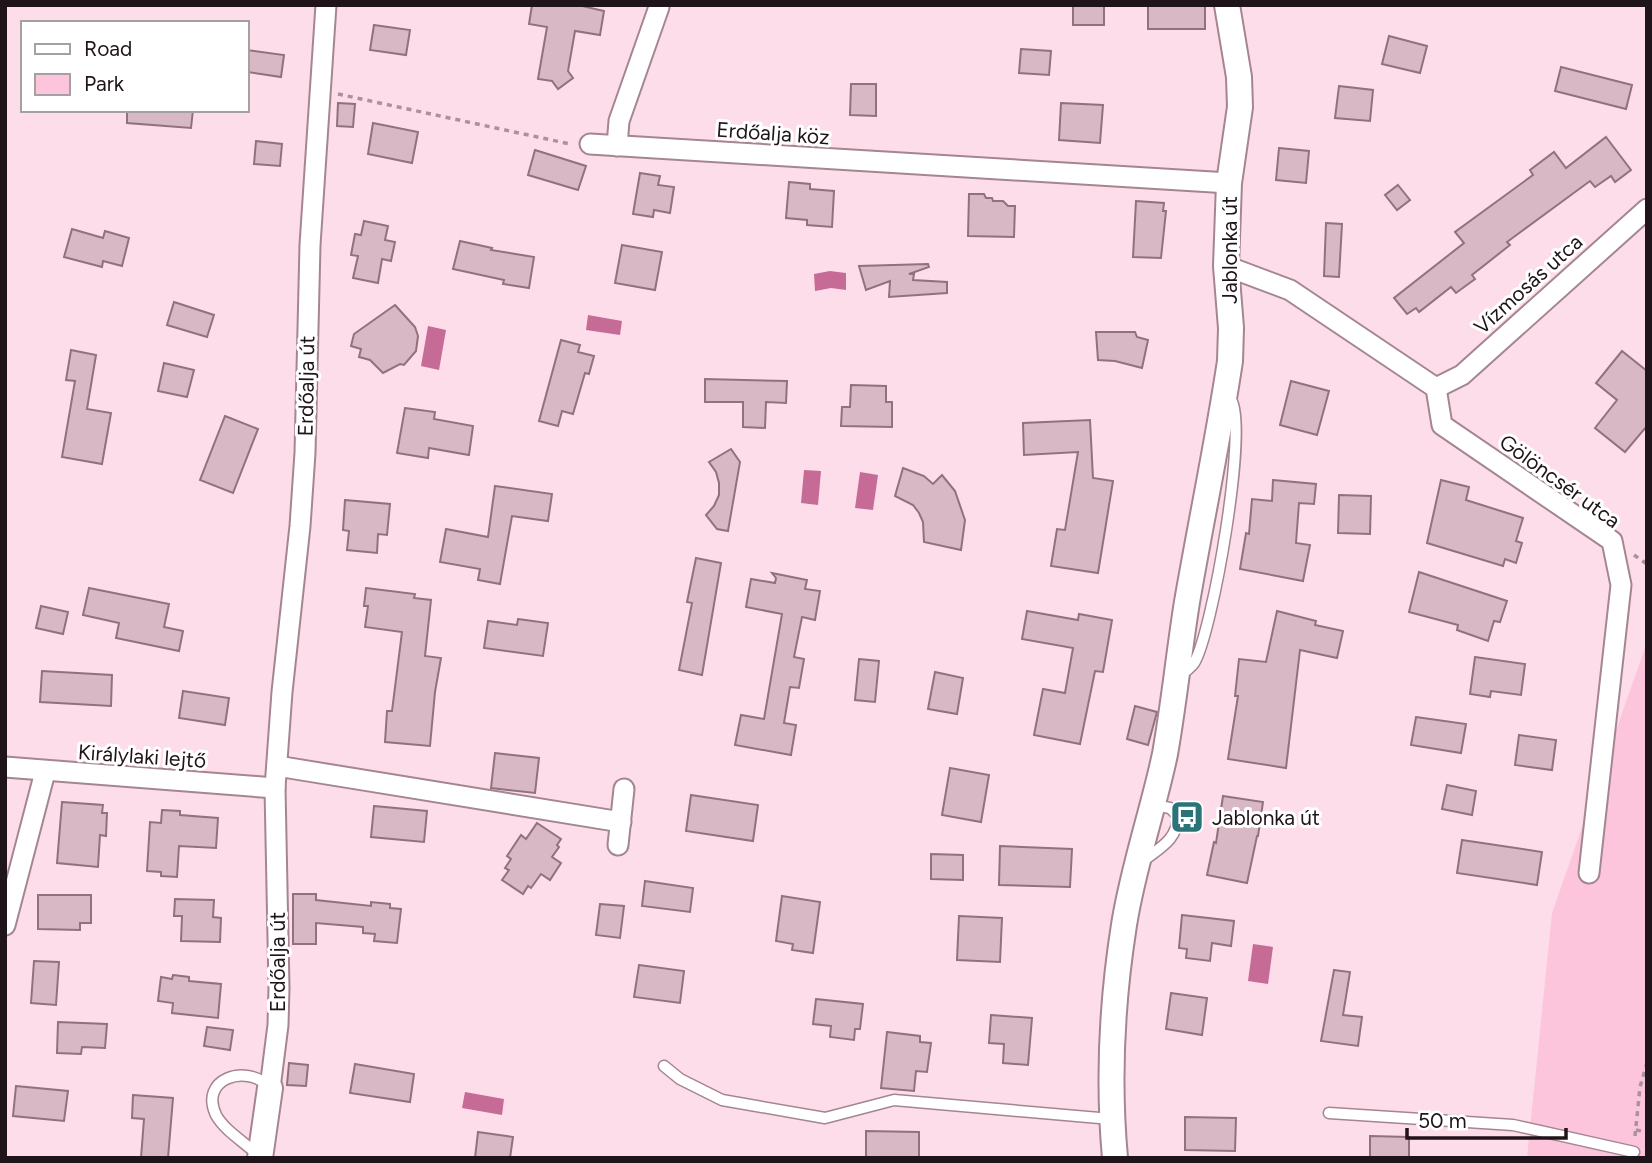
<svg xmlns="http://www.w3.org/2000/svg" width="1652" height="1163" font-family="Figtree,sans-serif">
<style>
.green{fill:#fdc5dc}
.water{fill:#c66b95}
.building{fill:#d8b8c5;stroke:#90727e;stroke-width:2}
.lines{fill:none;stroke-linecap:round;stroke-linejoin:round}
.service-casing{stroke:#a48592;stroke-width:13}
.minor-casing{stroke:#a48592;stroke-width:23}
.tertiary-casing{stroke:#a48592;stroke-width:28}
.path{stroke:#aa919b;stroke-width:3.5;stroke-dasharray:5 5;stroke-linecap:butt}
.service{stroke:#fff;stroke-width:10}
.minor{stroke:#fff;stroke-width:19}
.tertiary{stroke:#fff;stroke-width:24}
.labels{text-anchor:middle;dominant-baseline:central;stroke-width:6;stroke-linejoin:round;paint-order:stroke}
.street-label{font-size:21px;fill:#1f1419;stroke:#fff}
.poi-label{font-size:21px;fill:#1f1419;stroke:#fff;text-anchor:start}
</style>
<rect width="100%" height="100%" fill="#feddea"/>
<polygon class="green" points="1647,642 1647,1158 1527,1158 1552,913"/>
<g class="water">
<polygon points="830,271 846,273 846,290 831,288 815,291 814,274"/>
<polygon points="588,315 622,321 620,335 586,330"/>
<polygon points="428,326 446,330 439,370 421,366"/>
<polygon points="804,470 821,471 818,505 801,503"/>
<polygon points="860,472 878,475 873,510 855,508"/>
<polygon points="1253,944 1273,947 1268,984 1248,981"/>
<polygon points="465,1092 504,1099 502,1115 462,1108"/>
</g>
<g class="building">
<polygon points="532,5 578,5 604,11 600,35 575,31 568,71 573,78 558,89 552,81 538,79 547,27 529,24"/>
<rect x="1073" y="5" width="31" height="20"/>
<rect x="1148" y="5" width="57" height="24"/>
<polygon points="374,25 410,30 406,55 370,50"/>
<polygon points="1389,36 1427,46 1420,73 1382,64"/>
<polygon points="1021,49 1051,51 1049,75 1019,73"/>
<polygon points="247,50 284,55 281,77 247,72"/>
<polygon points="1561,67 1632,85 1626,109 1555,91"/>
<polygon points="851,84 876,84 876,116 850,115"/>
<polygon points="1339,86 1373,90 1370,121 1335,118"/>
<polygon points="338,103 355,104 353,127 337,126"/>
<polygon points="1061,103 1103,105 1100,143 1059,140"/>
<polygon points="127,110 193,110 191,128 127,123"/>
<polygon points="373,123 418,132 412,163 368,154"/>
<polygon points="1606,137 1631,170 1615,182 1611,176 1595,187 1590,181 1507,242 1510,245 1472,275 1475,279 1456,293 1451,287 1419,312 1416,308 1407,314 1394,298 1464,243 1455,232 1533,175 1530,170 1554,152 1566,168"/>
<polygon points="256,141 282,144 280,166 254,164"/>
<polygon points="1279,148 1309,151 1306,183 1276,180"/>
<polygon points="535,150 586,166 578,190 528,175"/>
<polygon points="640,173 660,176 658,185 674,187 670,213 654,210 653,217 633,214"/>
<polygon points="789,182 810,184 810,189 834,191 832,227 807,225 807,220 786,218"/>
<polygon points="1398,185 1410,200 1397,210 1385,195"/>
<polygon points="969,194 984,194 986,198 992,198 993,201 1003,201 1008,206 1015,206 1014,237 968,236"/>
<polygon points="1136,201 1164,203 1163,211 1166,211 1161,258 1133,257"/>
<polygon points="364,221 388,226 385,240 395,242 391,261 382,259 378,283 353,278 358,256 351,255 355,234 361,235"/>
<polygon points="1326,223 1342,224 1339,277 1324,276"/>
<polygon points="72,229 103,238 105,231 129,238 122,266 103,261 102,267 64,257"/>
<polygon points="460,241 492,248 491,250 534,257 529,288 503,284 504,280 453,269"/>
<polygon points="622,245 662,252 655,290 615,283"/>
<polygon points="928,264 929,267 909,274 914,274 913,280 947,282 947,293 889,297 890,281 866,290 859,266"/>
<polygon points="174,302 214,315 207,337 167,325"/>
<polygon points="395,305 415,327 418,336 416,351 404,365 400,364 383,373 370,360 359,357 361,349 351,346 354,334"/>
<polygon points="1096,332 1135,332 1137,337 1148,340 1142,368 1115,361 1098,360"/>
<polygon points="561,340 580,345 578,352 594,356 589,374 585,373 573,414 562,411 558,426 539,421"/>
<polygon points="71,350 96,355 87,409 111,413 102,464 62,457 75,381 66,380"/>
<polygon points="1622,351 1647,371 1647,426 1625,452 1595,428 1617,400 1596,383"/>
<polygon points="164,363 194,370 187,397 158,391"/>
<polygon points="705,379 787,381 786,403 766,402 765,428 743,427 743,402 705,402"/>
<polygon points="1291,381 1329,391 1317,435 1280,425"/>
<polygon points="851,385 886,386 886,402 892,402 892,427 841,426 842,407 850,407"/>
<polygon points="405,408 435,412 434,419 473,426 469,455 429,448 428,458 397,453"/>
<polygon points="225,416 258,429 233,493 200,480"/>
<polygon points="1090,420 1093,478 1113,481 1098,573 1051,566 1057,529 1065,530 1078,452 1024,455 1023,423"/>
<polygon points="731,449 740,462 728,531 717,529 706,515 714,506 719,495 719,483 716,472 709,462"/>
<polygon points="903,468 924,476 933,484 942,475 955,491 965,520 961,550 924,542 923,522 919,513 913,505 895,496"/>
<polygon points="1273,480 1316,484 1314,504 1299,503 1296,543 1310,545 1303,581 1240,569 1246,533 1249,534 1252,499 1272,501"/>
<polygon points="1441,480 1469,487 1466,500 1523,518 1516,541 1522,543 1516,563 1505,559 1503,566 1427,543"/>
<polygon points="495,486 552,494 548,521 512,516 500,584 478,580 480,569 440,562 446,529 488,537"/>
<polygon points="1339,495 1371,496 1370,534 1338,533"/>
<polygon points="345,500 390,504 387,535 378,534 377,553 347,550 349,531 343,530"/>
<polygon points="696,558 721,563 702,675 679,670 692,603 687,602"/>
<polygon points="1419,572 1507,601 1500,622 1494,621 1488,641 1457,630 1458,625 1409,612"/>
<polygon points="772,573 807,580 805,589 820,591 815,620 802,617 794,657 804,659 799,688 790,687 784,723 796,725 791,755 735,745 741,715 764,719 782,614 746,607 751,579 775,583 776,578"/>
<polygon points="89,588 169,604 164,627 183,631 179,651 116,638 119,623 83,615"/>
<polygon points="366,588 415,594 414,598 431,600 425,656 441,658 435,692 430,746 385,742 387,711 392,711 402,632 365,627 368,606 364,606"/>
<polygon points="41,606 68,612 63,634 36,628"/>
<polygon points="1027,611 1078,620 1079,614 1112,620 1103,672 1095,671 1080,744 1034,735 1043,689 1065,693 1073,648 1022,639"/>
<polygon points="1277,611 1316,621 1315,625 1343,631 1337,658 1300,650 1286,768 1228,759 1238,696 1235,696 1239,659 1266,662"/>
<polygon points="518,619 548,623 543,656 484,648 488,621 517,625"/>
<polygon points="1475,657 1525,664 1521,695 1491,691 1490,697 1470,694"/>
<polygon points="859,659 879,661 875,702 855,700"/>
<polygon points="42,671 112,675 111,706 40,702"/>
<polygon points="935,672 963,678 957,714 928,709"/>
<polygon points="183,691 229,698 225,725 179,718"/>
<polygon points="1135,706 1157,712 1148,745 1127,739"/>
<polygon points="1416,717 1466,724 1461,753 1411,745"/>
<polygon points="1519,735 1556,740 1552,770 1515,765"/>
<polygon points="495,753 539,758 535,793 491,788"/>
<polygon points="950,768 989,775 981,822 942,815"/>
<polygon points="1447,785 1476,791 1472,815 1442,809"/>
<polygon points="691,795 758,805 753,841 686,831"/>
<polygon points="1223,796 1263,802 1258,836 1257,836 1247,883 1207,875 1214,842 1216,843"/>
<polygon points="62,802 103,805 102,813 107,813 106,836 100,835 98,867 57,863"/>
<polygon points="374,806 427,811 424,842 371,837"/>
<polygon points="162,810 180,811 180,815 218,818 216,848 179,846 177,877 161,876 161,872 147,871 150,822 161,823"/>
<polygon points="537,823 561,839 557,845 559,847 552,857 561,863 550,880 541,874 531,888 528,886 523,894 502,880 509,870 505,868 511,859 507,856 521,835 526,839"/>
<polygon points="1462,840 1542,852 1537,885 1457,873"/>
<polygon points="1000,846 1072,849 1070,887 999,885"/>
<polygon points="931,854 963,855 963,880 931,879"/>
<polygon points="645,881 693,888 690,912 642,906"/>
<polygon points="293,894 316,894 316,900 371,906 371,902 390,904 390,908 401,909 397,943 374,941 375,934 363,933 363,927 316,923 316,944 293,944"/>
<polygon points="38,895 91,895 91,923 80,923 80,930 38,929"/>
<polygon points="782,896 820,902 813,953 792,950 793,944 776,941"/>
<polygon points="175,899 214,900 213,917 221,918 220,942 181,941 182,916 174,916"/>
<polygon points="600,904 624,906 620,938 596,935"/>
<polygon points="1182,915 1234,921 1231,946 1212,943 1210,961 1186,958 1187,949 1179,948"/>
<polygon points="959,916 1002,918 1000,962 957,960"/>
<polygon points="34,961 59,962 56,1005 31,1003"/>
<polygon points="639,965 684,971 680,1003 634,997"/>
<polygon points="1334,970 1350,972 1343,1015 1362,1017 1358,1046 1321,1041"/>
<polygon points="173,975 189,977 189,981 221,984 218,1018 172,1013 173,1003 158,1001 161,977 172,979"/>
<polygon points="1171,993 1207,998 1202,1035 1166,1029"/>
<polygon points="816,999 863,1004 860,1029 855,1029 854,1040 830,1037 831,1026 813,1024"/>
<polygon points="991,1015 1032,1018 1028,1065 1003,1063 1004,1044 989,1043"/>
<polygon points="58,1022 107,1024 105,1048 82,1047 81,1054 57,1053"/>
<polygon points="207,1027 233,1030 230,1050 204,1046"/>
<polygon points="887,1032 920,1036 920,1042 931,1043 927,1072 916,1071 914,1091 881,1088"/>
<polygon points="289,1063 308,1065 306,1086 287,1085"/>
<polygon points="355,1064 414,1074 410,1102 350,1093"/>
<polygon points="16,1086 68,1091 64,1121 13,1116"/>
<polygon points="133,1095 173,1098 168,1158 141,1158 144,1119 132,1118"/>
<polygon points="1185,1117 1236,1118 1235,1151 1185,1150"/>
<polygon points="866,1131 919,1132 919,1158 866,1157"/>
<polygon points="478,1132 513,1137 510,1158 475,1158"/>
<polygon points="1370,1136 1409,1137 1409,1158 1370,1158"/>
</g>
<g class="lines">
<defs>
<g id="service">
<path d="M1179 670 1186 671C1187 670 1193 665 1194 663 1212 635 1250 421 1230 398"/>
<path d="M1143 861C1161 847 1177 840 1178 816L1170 808 1153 805"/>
<polyline points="664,1066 680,1079 722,1100 825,1118 894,1100 1111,1119"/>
<polyline points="1329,1113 1513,1125 1634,1152"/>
<path d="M257 1154C244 1142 224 1130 216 1115 199 1079 245 1063 270 1087"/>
</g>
<g id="minor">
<polyline points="590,144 1229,183"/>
<polyline points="617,146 619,121 659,7"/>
<polyline points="1226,266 1290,290 1436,388 1442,425 1612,541 1621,585 1589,873"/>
<polyline points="1436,388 1462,375 1647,209"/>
<polyline points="277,766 621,822"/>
<polyline points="5,767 275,788"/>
<polyline points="618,845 624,789"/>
<polyline points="5,925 45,772"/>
<polyline points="270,1088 278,1025 279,988 275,788 282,692 300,526 305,453 310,245 326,5"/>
</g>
<g id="tertiary">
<polyline points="260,1158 270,1088"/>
<path d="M1115 1158C1108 1081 1112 1001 1124 925 1133 867 1153 811 1165 754 1174 703 1179 652 1187 602 1201 521 1218 441 1230 361L1231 328 1226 266 1229 183 1240 107 1239 77 1227 5"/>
</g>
</defs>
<use href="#service" class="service-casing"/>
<use href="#minor" class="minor-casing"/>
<use href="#tertiary" class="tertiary-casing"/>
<g class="path">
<polyline points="338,94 570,144"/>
<polyline points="1634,555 1647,564"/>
<polyline points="1636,1130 1647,1132"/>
<polyline points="1635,1136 1640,1087 1647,1063"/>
</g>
<use href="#service" class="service"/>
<use href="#minor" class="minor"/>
<use href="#tertiary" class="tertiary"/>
</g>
<defs>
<symbol id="bus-square" viewBox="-11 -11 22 22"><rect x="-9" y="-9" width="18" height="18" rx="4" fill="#297379" stroke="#fff"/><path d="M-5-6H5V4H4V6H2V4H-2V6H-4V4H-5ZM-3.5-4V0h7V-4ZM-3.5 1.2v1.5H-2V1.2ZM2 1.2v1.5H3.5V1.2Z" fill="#fff"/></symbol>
</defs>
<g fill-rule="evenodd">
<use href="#bus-square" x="1168" y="798" width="38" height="38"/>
</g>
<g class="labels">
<g class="street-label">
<text transform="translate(773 133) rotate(4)">Erdőalja köz</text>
<text transform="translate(1229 250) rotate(-90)">Jablonka út</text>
<text transform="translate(1528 284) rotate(-42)">Vízmosás utca</text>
<text transform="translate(306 386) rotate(-89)">Erdőalja út</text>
<text transform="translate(1560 481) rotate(36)">Gölöncsér utca</text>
<text transform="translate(142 756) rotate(4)">Királylaki lejtő</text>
<text transform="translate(277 962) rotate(-90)">Erdőalja út</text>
</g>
<g class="poi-label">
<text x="1212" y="817">Jablonka út</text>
</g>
</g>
<rect width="1652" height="1163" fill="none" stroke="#1f1419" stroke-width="14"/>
<rect x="21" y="21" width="228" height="91" fill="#ffffff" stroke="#a5a1a3" stroke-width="2"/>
<rect x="35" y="44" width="35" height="10" fill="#ffffff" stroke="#a5a1a3" stroke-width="2"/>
<text x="84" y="56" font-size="21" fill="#1f1419">Road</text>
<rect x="35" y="74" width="35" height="21" fill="#fdc5dc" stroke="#a5a1a3" stroke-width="2"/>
<text x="84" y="91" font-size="21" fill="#1f1419">Park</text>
<path d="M1407 1128v10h159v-10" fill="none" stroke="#1f1419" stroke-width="3.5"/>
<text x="1418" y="1128" font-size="21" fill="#1f1419" stroke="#ffffff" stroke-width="5" paint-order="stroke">50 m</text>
</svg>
